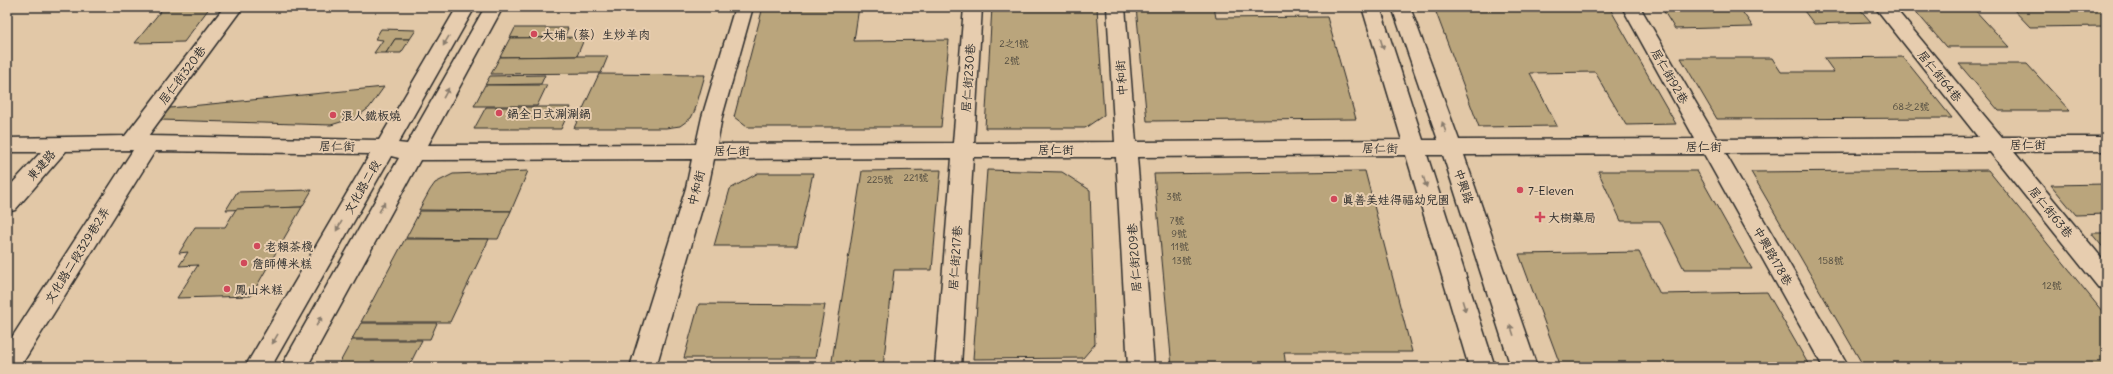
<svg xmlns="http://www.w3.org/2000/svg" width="2113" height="374" font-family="Delius,'LXGW WenKai TC',sans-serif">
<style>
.building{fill:#baa57b;stroke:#2b2b2b}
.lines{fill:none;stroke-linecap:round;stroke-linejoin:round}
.minor-casing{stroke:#2b2b2b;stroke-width:3}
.minor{fill:#e7cdaf;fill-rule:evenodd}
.oneway{fill:#897c6d}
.poi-dot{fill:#d1495b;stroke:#e7cdaf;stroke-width:1.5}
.labels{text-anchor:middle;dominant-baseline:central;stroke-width:4;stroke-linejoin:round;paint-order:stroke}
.number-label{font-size:10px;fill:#4f4a3f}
.poi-label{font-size:12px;fill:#2b2b2b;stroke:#e7cdaf;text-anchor:start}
.street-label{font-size:12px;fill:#2b2b2b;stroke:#e7cdaf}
</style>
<rect width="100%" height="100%" fill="#e2c8a7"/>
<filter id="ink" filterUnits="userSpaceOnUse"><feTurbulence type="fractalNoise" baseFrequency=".025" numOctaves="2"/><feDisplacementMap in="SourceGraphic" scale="8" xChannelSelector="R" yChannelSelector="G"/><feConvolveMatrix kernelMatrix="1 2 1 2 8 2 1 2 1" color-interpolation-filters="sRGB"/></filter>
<g filter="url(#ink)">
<g class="building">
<polygon points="164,7 210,7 184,42 135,43"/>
<polygon points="526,7 629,7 627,10 524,10"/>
<polygon points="763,7 859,7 854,41 949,40 941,127 747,127 734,117"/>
<polygon points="992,7 1097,7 1104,115 1085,128 985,128"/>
<polygon points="1136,7 1214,7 1216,18 1327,17 1356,119 1147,121"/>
<polygon points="1434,7 1609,7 1676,124 1626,125 1595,72 1530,73 1557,126 1479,127"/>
<polygon points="1661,7 1739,7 1753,27 1675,29"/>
<polygon points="1801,7 1858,7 1871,22 1814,24"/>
<polygon points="1912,7 1972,7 2009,47 1946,47"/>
<polygon points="2011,7 2106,7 2106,26 2030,27"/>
<polygon points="515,28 568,28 564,38 510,38"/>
<polygon points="381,29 416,30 410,39 395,39 386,53 374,53 383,40 375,39"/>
<polygon points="585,37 577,56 500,57 510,38"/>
<polygon points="395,39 410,39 401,53 386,53"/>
<polygon points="577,56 608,56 601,73 491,74 500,57"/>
<polygon points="1903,57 1952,118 1717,119 1681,58 1772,58 1781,72 1834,72 1824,58"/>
<polygon points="1959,64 2027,64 2070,111 1999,111"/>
<polygon points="599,74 705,75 695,110 691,118 680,126 666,128 574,128"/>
<polygon points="545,75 541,84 485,85 490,76"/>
<polygon points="485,85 547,85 537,106 474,106"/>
<polygon points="384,87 369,108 357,117 331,125 160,120 170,108"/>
<polygon points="486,107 571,107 561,129 474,129"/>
<polygon points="941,170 932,270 894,270 883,367 831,367 862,171"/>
<polygon points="987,170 1062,172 1090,190 1095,344 1083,358 973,359"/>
<polygon points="1988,170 2106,316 2106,365 1864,367 1751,172"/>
<polygon points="528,171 511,211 419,210 430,190 435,183 453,174"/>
<polygon points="1365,171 1412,352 1284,352 1286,367 1172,367 1154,174"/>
<polygon points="1598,171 1697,171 1752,269 1684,269 1660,221 1621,221"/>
<polygon points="758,173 813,173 797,246 714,246 730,189"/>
<polygon points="2106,184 2106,214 2076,215 2051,185"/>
<polygon points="312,190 302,207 226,210 237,192"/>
<polygon points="302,207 251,296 177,298 198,265 179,266 188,252 179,253 195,227 225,227 236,209"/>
<polygon points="420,211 511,211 498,239 406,238"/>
<polygon points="2091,233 2106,233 2106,251"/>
<polygon points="405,239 489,239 450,322 361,322"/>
<polygon points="1639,252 1660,294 1767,292 1810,367 1561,367 1519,254"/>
<polygon points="699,304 825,305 815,358 684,358"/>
<polygon points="361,323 437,323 430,339 352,339"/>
<polygon points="352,340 422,340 409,366 338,366"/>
</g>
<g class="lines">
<defs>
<polygon id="minor" points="224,7 243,7 148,136 379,140 457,7 475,7 398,143 407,144 485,7 503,7 428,145 696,144 702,117 735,7 753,7 722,117 717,144 953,143 964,7 982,7 974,143 1115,142 1107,7 1125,7 1136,142 1402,140 1362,7 1380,7 1423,140 1438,140 1392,7 1410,7 1459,140 1695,139 1622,7 1640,7 1717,139 1978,137 1875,7 1894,7 2002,137 2106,137 2106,151 2014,152 2106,263 2106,289 2098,287 1990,152 1725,153 1849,367 1823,367 1704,154 1464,155 1537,367 1511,367 1443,155 1427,155 1495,367 1469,367 1406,155 1137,157 1154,367 1128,367 1116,157 973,157 961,367 935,367 952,158 714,159 708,188 656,367 630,367 686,188 692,159 420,160 307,367 281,367 399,158 391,156 271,367 245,367 370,154 155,151 20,367 7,367 7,345 133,150 66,151 15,210 7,212 7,189 41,152 7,152 7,138 125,136"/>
</defs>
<use href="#minor" class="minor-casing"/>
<use href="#minor" class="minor"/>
</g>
<defs><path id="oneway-solid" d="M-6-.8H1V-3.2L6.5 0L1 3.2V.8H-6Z"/></defs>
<g class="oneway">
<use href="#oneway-solid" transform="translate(446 41) rotate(120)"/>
<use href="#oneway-solid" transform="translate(1382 44) rotate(73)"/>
<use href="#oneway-solid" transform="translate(446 93) rotate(-61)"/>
<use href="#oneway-solid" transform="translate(1444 127) rotate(-110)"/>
<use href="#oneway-solid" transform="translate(1425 182) rotate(73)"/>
<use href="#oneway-solid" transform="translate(382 207) rotate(-61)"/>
<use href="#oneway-solid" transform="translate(339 226) rotate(120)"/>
<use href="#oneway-solid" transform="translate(1464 306) rotate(73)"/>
<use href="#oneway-solid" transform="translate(319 321) rotate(-61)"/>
<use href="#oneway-solid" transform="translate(1512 330) rotate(-108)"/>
<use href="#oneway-solid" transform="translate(275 339) rotate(120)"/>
</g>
</g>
<g class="poi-dot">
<circle cx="534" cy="34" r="4"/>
<circle cx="499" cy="113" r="4"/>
<circle cx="333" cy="115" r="4"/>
<circle cx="1520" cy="190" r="4"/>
<circle cx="1334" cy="199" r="4"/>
<path d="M1538 211h4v4h4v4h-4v4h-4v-4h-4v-4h4z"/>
<circle cx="257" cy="246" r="4"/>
<circle cx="244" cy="263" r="4"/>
<circle cx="227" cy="289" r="4"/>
</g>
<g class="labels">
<g class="number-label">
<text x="1014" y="43">2之1號</text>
<text x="1012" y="60">2號</text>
<text x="1911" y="106">68之2號</text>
<text x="916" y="177">221號</text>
<text x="880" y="179">225號</text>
<text x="1174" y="196">3號</text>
<text x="1177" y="220">7號</text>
<text x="1179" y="233">9號</text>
<text x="1180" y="246">11號</text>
<text x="1182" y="260">13號</text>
<text x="1831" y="260">158號</text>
<text x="2052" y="285">12號</text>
</g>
<g class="poi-label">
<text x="542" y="34">大埔（蔡）生炒羊肉</text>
<text x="507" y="113">鍋全日式涮涮鍋</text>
<text x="341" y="115">浪人鐵板燒</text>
<text x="1528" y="190">7-Eleven</text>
<text x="1342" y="199">真善美娃得福幼兒園</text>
<text x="1548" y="217">大樹藥局</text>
<text x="265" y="246">老賴茶棧</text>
<text x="252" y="263">詹師傅米糕</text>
<text x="235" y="289">鳳山米糕</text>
</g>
<g class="street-label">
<text transform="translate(182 75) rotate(-53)">居仁街320巷</text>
<text transform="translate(1670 76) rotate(60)">居仁街92巷</text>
<text transform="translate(1940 76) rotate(51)">居仁街64巷</text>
<text transform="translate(968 78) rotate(-86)">居仁街230巷</text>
<text transform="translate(1121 78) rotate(-94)">中和街</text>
<text x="2028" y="144">居仁街</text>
<text transform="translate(337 146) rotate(1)">居仁街</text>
<text x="1704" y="146">居仁街</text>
<text transform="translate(1380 148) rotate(1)">居仁街</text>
<text x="1056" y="149">居仁街</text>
<text x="732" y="150">居仁街</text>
<text transform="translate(41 165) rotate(-49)">東建路</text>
<text transform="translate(1464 186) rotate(71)">中興路</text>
<text transform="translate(362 187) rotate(-60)">文化路二段</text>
<text transform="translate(696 188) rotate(-76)">中和街</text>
<text transform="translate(2051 212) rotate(51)">居仁街63巷</text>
<text transform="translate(77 255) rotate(-58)">文化路二段329巷2弄</text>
<text transform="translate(1773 256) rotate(60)">中興路178巷</text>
<text transform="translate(955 258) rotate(-86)">居仁街217巷</text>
<text transform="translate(1134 258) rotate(-94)">居仁街209巷</text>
</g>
</g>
<rect width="2113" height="374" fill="none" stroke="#e7cdaf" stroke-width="24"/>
<rect x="12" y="12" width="2089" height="350" fill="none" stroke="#2b2b2b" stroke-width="1.5" filter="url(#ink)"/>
</svg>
